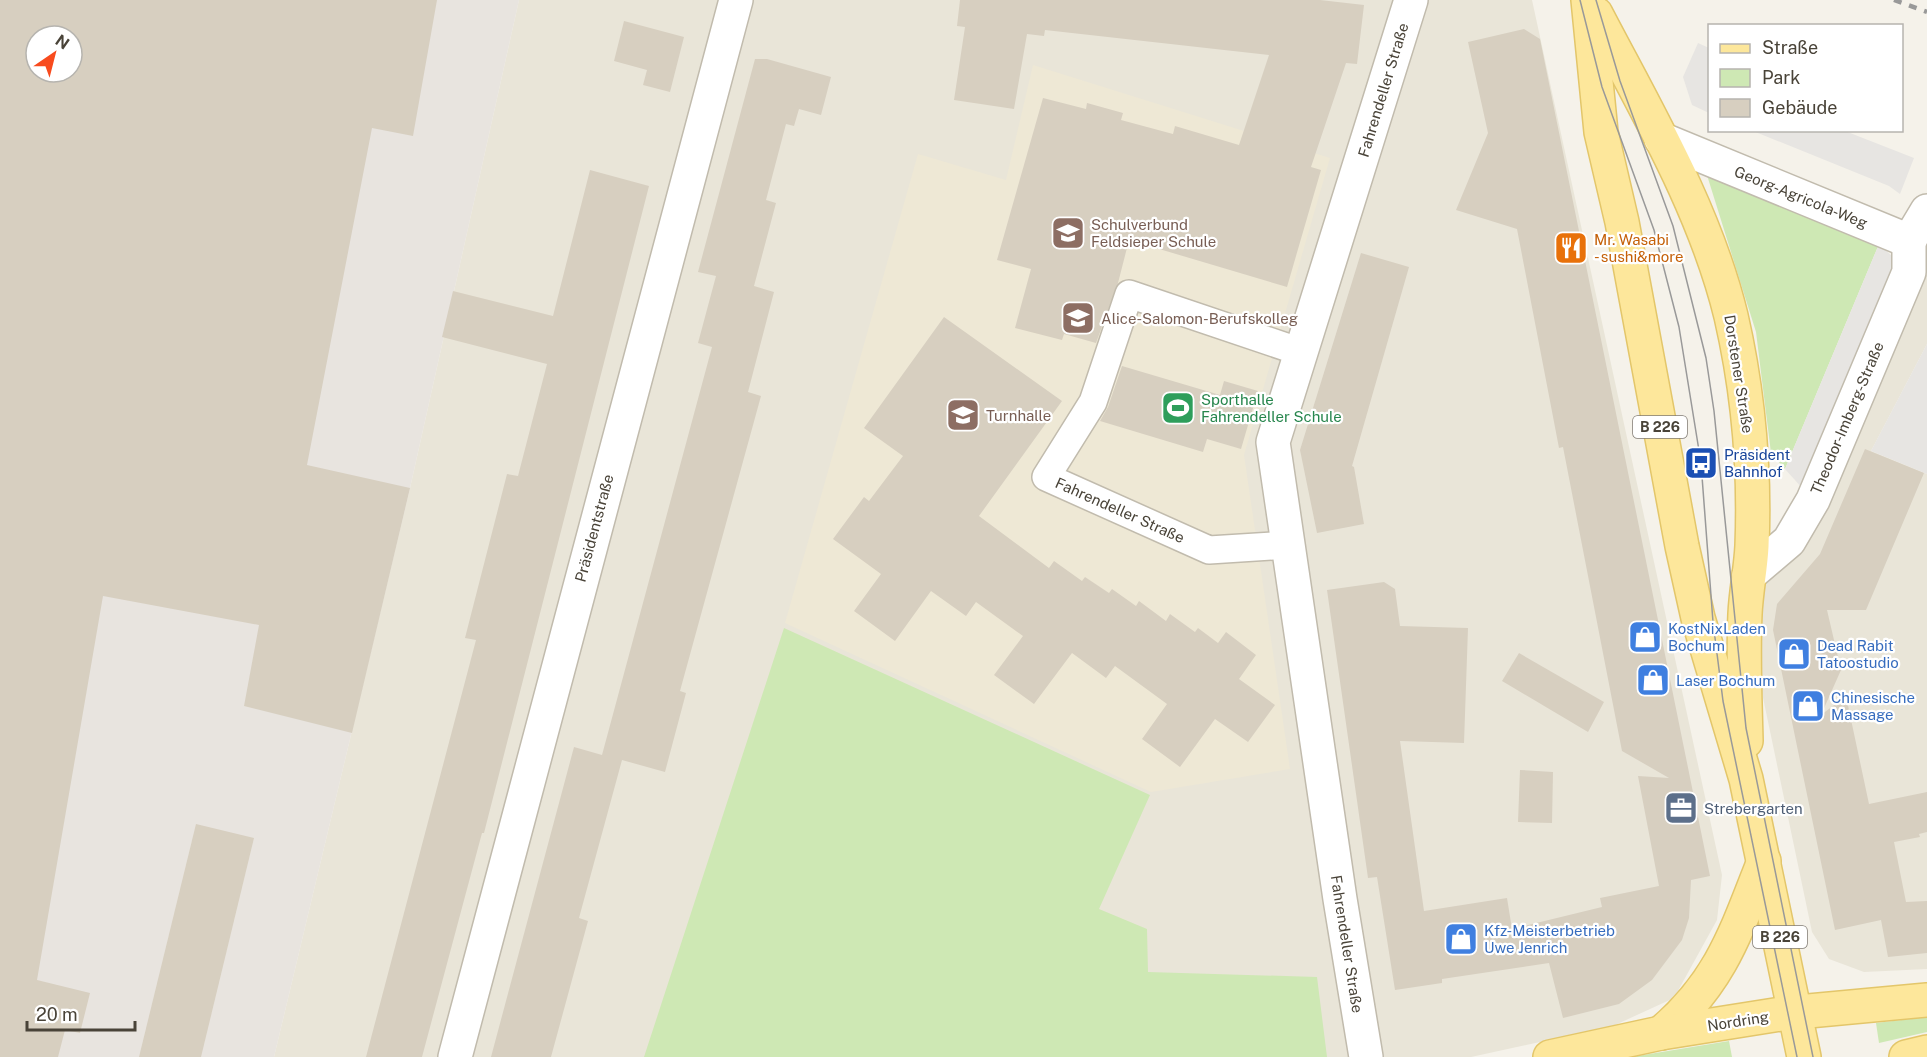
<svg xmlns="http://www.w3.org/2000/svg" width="1927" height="1057" font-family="'Public Sans',sans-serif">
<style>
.residential{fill:#e9e5d8}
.industrial{fill:#e8e4df;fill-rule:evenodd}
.education{fill:#eee8d5}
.green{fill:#cee8b4}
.parking{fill:#e7e5e2}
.building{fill:#d7cfc0;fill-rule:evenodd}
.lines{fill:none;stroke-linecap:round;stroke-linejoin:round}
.pedestrian-casing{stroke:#c1bbad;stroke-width:30}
.minor-casing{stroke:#c1bbad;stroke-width:36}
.primary-casing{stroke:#e3c66a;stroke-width:36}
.pedestrian{stroke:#fff;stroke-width:27}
.minor{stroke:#fff;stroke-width:33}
.primary{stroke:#fde79b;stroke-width:33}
.tram{stroke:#999;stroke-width:1.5}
.rail{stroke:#999;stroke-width:4.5;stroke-dasharray:8 8;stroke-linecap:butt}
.labels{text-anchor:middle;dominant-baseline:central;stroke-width:4.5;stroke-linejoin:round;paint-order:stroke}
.shield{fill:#fff;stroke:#807b74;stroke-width:1.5}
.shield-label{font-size:14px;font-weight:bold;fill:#494338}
.street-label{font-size:15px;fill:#494338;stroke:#fff}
.education-label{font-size:15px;fill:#785e54;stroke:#fff;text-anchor:start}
.food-label{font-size:15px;fill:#c56008;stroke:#fff;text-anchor:start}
.leisure-label{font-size:15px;fill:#27864d;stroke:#fff;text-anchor:start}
.transit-label{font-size:15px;fill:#164399;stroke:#fff;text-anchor:start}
.shop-label{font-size:15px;fill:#366cbe;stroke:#fff;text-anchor:start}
.service-label{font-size:15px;fill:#4e5e75;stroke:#fff;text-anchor:start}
</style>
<rect width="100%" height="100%" fill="#f5f2ea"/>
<g class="residential">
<polygon points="519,0 1532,0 1722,875 1717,920 1674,998 1613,1026 1471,1057 274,1057 410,488"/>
<polygon points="1927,240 1927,344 1871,451 1927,474 1927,969 1864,972 1829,959 1812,932 1752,645 1771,544 1784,531"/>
</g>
<path class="industrial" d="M0 0H519L410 488 274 1057H0ZM36 36H72V72H36Z"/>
<polygon class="education" points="1033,65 1330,158 1244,455 1290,769 1151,792 785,623 918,154 1006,180"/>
<g class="green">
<polygon points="1706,172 1879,244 1785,469 1771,453 1756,332"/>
<polygon points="784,628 1150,795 1099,909 1147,929 1148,972 1317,977 1327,1057 644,1057"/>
<polygon points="1927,1017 1927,1032 1879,1043 1876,1023"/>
<polygon points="1729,1041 1732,1057 1631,1057"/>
</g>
<g class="parking">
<polygon points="1698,43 1709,48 1709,113 1692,105 1683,77"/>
<polygon points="1753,131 1845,131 1914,158 1900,194 1889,186"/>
<polygon points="1879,244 1909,272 1813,500 1785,469"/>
<polygon points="1927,344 1927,474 1871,451"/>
</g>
<g class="building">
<path d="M0 0H437L413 136 372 128 307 465 410 488 352 733 244 706 259 625 103 596 37 980 90 993 80 1033 65 1030 58 1057H0ZM36 36H72V72H36Z"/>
<polygon points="960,0 1320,0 1364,5 1357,64 1346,63 1311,167 1321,170 1287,287 1129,240 1118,283 1096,343 1064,334 1062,340 1015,328 1031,269 997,260 1043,98 1086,109 1087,103 1123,113 1121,120 1173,134 1175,126 1239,145 1269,55 1045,30 1044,36 1027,34 1014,109 954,100 965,27 957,26"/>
<polygon points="624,21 684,37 670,92 643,85 647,70 614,61"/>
<polygon points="1524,29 1540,39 1710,876 1691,880 1689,918 1682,940 1652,980 1619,1004 1563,1018 1549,963 1442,979 1442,983 1395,990 1377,877 1368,878 1327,590 1384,582 1395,589 1400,626 1468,628 1464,743 1400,741 1424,911 1507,898 1512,929 1602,907 1600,898 1659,886 1638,776 1669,778 1622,751 1563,447 1559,448 1517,229 1456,210 1488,133 1468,42"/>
<polygon points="755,59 767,59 831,77 821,115 799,109 794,126 786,124 766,200 776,203 754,286 774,292 748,392 761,396 680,691 686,693 665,772 622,760 579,918 588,921 551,1057 491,1057 574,747 602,755 712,347 698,343 716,276 698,272"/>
<polygon points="590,170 649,186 484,833 482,833 422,1057 366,1057 476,640 465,638 507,474 518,476 547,364 442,337 453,291 553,316"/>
<polygon points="1361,253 1409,267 1352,466 1354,467 1364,524 1317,533 1300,450"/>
<polygon points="944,317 1062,401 979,516 1049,568 1054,561 1082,581 1085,577 1109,593 1112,589 1136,606 1139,601 1166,621 1170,614 1195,632 1198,628 1218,643 1226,632 1256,655 1239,679 1275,705 1248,742 1215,719 1180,767 1142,739 1167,704 1115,666 1106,678 1072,653 1034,704 994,675 1023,636 976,602 966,616 931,591 895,641 854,611 881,574 833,539 864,497 869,501 903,456 864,428"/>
<polygon points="1122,366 1220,395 1224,381 1258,391 1241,449 1207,439 1203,452 1100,421 1108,407"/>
<polygon points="1865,449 1924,473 1866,610 1827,610 1841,670 1821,715 1846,696 1869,804 1927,792 1927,832 1919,834 1920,837 1894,842 1906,902 1927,901 1927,953 1888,957 1881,920 1835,930 1773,630 1777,604 1820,554"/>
<polygon points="1519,653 1604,702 1588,732 1502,681"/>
<polygon points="1520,770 1553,772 1552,823 1518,822"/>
<polygon points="196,824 254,838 201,1057 139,1057"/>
</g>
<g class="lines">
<defs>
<polyline id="pedestrian" points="1288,545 1209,550 1046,477 1093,402 1129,294 1301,352"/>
<g id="minor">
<polyline points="1661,139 1909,241"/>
<polyline points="1909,241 1927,211"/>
<polyline points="1749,575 1789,541 1813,500 1909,272 1909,241"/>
<polyline points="455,1057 736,0"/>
<polyline points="1366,1057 1340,899 1273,442 1411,0"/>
</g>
<g id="primary">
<polyline points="1588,0 1601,132 1622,222 1682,546 1698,618 1746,779 1804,1057"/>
<path d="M1596 14C1646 110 1705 209 1731 316 1748 390 1755 470 1752 546 1751 568 1746 591 1745 614 1743 656 1745 699 1746 741"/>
<path d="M1661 1033C1721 982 1736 932 1764 861"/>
<polyline points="1550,1057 1661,1033 1787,1013 1927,1000"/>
<polyline points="1906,1057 1927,1052"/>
</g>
</defs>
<use href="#pedestrian" class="pedestrian-casing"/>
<use href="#minor" class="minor-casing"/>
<use href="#primary" class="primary-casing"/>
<use href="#pedestrian" class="pedestrian"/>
<use href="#minor" class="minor"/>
<use href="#primary" class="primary"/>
<g class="tram">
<polyline points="1580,0 1602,87 1654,230 1679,327 1701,463 1713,622 1723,701 1797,1057"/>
<polyline points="1596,0 1620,81 1673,226 1706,358 1714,411 1746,728 1813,1057"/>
</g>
<polyline class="rail" points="1894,0 1927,12"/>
</g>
<defs>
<symbol id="school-square" viewBox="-11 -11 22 22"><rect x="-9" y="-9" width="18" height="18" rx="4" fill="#8d6e63" stroke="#fff"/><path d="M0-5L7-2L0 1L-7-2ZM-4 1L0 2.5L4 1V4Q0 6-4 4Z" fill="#fff"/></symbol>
<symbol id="restaurant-square" viewBox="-11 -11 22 22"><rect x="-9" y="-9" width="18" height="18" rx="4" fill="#e8710a" stroke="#fff"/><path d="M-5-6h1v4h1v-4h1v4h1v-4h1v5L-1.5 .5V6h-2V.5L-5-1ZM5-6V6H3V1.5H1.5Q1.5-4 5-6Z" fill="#fff"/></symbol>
<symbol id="stadium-square" viewBox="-11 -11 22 22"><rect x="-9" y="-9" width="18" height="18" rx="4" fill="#2e9e5b" stroke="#fff"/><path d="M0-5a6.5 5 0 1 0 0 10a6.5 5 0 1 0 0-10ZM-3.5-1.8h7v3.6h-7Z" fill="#fff"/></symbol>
<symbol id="bus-square" viewBox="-11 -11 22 22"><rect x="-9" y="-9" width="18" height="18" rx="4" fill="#1a4fb4" stroke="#fff"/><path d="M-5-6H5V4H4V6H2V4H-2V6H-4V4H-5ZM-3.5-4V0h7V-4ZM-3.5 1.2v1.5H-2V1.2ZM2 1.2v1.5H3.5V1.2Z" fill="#fff"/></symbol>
<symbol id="shop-square" viewBox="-11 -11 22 22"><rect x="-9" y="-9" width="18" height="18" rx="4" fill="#3f7fe0" stroke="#fff"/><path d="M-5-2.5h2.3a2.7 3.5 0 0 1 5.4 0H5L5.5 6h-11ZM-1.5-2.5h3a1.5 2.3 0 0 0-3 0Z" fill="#fff"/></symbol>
<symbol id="office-square" viewBox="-11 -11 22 22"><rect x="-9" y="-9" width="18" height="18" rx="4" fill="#5c6f8a" stroke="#fff"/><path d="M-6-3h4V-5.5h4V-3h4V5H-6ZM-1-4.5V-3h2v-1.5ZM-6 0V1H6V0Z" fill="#fff"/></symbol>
</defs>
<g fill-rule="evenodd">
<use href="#school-square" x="1049" y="214" width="38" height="38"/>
<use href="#restaurant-square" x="1552" y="229" width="38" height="38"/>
<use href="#school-square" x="1059" y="299" width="38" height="38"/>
<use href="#stadium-square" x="1159" y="389" width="38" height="38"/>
<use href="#school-square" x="944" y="396" width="38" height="38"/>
<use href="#bus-square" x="1682" y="444" width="38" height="38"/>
<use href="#shop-square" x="1626" y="618" width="38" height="38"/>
<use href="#shop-square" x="1775" y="635" width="38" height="38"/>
<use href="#shop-square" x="1634" y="661" width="38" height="38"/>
<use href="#shop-square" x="1789" y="687" width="38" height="38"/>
<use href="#office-square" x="1662" y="789" width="38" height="38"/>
<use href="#shop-square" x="1442" y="920" width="38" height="38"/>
</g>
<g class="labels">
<g class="shield">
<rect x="1633" y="416" width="54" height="22" rx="4.5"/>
<rect x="1753" y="926" width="54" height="22" rx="4.5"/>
</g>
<g class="shield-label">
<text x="1660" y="427">B 226</text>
<text x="1780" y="937">B 226</text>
</g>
<g class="street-label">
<text transform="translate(1383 90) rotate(-73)">Fahrendeller Straße</text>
<text transform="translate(1801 197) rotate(22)">Georg-Agricola-Weg</text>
<text transform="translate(1739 374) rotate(81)">Dorstener Straße</text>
<text transform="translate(1847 418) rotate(-67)">Theodor-Imberg-Straße</text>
<text transform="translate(1120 510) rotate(24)">Fahrendeller Straße</text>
<text transform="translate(594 528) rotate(-75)">Präsidentstraße</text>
<text transform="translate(1347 944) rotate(81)">Fahrendeller Straße</text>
<text transform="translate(1738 1021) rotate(-9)">Nordring</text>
</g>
<g class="education-label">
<text x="1091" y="224">Schulverbund<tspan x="1091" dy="17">Feldsieper Schule</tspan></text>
<text x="1101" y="318">Alice-Salomon-Berufskolleg</text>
<text x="986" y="415">Turnhalle</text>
</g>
<g class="food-label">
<text x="1594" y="239">Mr. Wasabi<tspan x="1594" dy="17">- sushi&amp;more</tspan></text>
</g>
<g class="leisure-label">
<text x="1201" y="399">Sporthalle<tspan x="1201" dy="17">Fahrendeller Schule</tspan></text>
</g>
<g class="transit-label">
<text x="1724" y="454">Präsident<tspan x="1724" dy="17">Bahnhof</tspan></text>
</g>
<g class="shop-label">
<text x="1668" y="628">KostNixLaden<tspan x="1668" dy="17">Bochum</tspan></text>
<text x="1817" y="645">Dead Rabit<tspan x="1817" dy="17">Tatoostudio</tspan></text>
<text x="1676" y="680">Laser Bochum</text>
<text x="1831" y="697">Chinesische<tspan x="1831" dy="17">Massage</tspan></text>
<text x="1484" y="930">Kfz-Meisterbetrieb<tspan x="1484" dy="17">Uwe Jenrich</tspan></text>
</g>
<g class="service-label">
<text x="1704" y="808">Strebergarten</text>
</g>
</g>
<rect x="1708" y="24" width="195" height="108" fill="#ffffff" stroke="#b6b4af" stroke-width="1.5"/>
<rect x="1720" y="44" width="30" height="9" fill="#fde79b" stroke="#b6b4af" stroke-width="1.5"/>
<text x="1762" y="54" font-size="18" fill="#494338">Straße</text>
<rect x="1720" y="69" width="30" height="18" fill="#cee8b4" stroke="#b6b4af" stroke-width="1.5"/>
<text x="1762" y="84" font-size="18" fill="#494338">Park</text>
<rect x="1720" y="99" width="30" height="18" fill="#d7cfc0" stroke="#b6b4af" stroke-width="1.5"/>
<text x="1762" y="114" font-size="18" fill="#494338">Gebäude</text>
<g transform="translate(54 54) rotate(35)"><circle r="28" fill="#ffffff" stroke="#b6b4af" stroke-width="1.5"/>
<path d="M0-4.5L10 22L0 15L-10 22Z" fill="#f84b1e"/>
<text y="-9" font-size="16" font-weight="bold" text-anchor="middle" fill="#494338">N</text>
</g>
<path d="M27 1021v9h108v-9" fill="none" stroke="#494338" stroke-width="3"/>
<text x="36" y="1021" font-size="18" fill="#494338" stroke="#ffffff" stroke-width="4.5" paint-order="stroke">20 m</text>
</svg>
